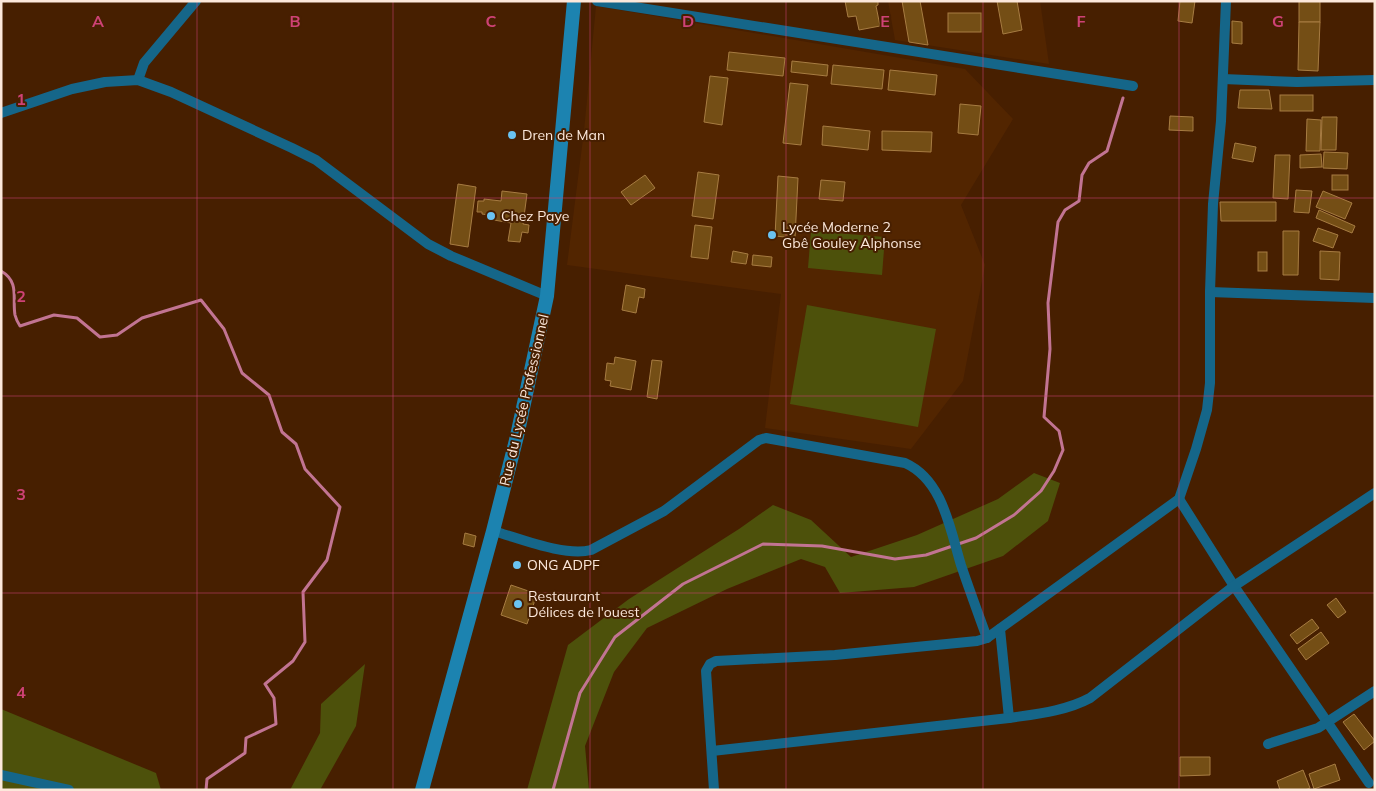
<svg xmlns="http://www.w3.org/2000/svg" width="1376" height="791" font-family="Mulish,sans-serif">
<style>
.built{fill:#522500}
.green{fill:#4d510b}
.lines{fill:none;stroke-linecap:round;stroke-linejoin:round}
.stream{stroke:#c27492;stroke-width:3}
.building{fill:#744e15;stroke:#a77c42}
.minor{stroke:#156689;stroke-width:10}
.secondary{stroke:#1c83b0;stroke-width:14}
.grid{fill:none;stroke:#ce4275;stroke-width:1;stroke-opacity:0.55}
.poi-dot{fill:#6ac3f1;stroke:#471f00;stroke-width:2}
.labels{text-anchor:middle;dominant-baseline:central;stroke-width:4;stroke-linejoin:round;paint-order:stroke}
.poi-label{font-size:14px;fill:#fce8db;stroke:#471f00;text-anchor:start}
.street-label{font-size:14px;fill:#fce8db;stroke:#471f00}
.grid-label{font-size:16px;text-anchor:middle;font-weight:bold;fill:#ce4275;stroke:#471f00;stroke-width:4;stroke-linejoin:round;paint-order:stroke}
</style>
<rect width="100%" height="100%" fill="#471f00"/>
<g class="built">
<polygon points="888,1 1040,1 1049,64 895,40"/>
<polygon points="596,6 965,69 1013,119 961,205 985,265 963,381 911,449 765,428 781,294 567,265 584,131"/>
</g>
<g class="green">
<polygon points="811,231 885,237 882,275 808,268"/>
<polygon points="807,305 936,329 918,427 790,404"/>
<polygon points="1034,473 1060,483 1048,521 1003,556 914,587 840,593 825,567 801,559 727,589 647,628 614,672 585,746 589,790 527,790 568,645 629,599 739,529 773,505 811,520 851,557 917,535 998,499"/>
<polygon points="365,664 356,726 320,790 290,790 320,733 321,704"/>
<polygon points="1,709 156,773 161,790 1,790"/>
</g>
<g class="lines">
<g class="stream">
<path d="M1 271C20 282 12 298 15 315 16 319 18 323 20 326L54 315 77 318 100 337 117 335 142 318 201 300 224 329 242 373 269 395 282 432 296 444 305 469 340 507 327 560 303 592 305 642 293 661 265 684 274 698 276 724 246 738 245 753 207 779 206 790"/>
<polyline points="553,790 580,693 615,637 683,584 763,544 822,546 895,559 926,555 976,538 1014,515 1041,491 1054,471 1063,450 1059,431 1044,417 1050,349 1048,303 1058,222 1065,210 1079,201 1082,175 1089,163 1107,151 1123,98"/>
</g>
</g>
<g class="building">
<polygon points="845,1 878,1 878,5 876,6 880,26 859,30 856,16 848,17"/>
<polygon points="902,1 920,1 928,45 909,42"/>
<polygon points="997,1 1017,1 1022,30 1003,34"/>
<polygon points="1180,1 1195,1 1192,23 1178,21"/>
<rect x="1299" y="1" width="21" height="21"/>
<rect x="948" y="13" width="33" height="19"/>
<polygon points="1232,21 1242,22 1242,44 1232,43"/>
<polygon points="1299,22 1320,22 1318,71 1298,70"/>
<polygon points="729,52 785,58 783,76 727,70"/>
<polygon points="792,61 828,65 827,76 791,72"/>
<polygon points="833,65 884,70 882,89 831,84"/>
<polygon points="890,70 937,75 935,95 888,90"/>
<polygon points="710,76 728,78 722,125 704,122"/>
<polygon points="790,83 808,85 801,145 783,143"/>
<polygon points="1240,90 1269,90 1272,109 1238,108"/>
<rect x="1280" y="95" width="33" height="16"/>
<polygon points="960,104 981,106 978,135 958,133"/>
<polygon points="1170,116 1193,117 1193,131 1169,130"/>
<polygon points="1322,117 1337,117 1336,150 1321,150"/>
<polygon points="1307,119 1321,120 1320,151 1306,151"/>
<polygon points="823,126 870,131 868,150 822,145"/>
<polygon points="882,131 932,132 931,152 882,150"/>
<polygon points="1235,143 1256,147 1253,162 1232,158"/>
<polygon points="1324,152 1348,153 1347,169 1323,168"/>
<polygon points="1321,154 1322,167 1300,168 1300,155"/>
<polygon points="1275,155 1290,155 1288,199 1273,198"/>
<polygon points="698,172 719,175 713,219 692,216"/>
<polygon points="645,175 655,188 631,205 621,192"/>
<rect x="1332" y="175" width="16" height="15"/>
<polygon points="778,176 798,178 795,238 775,236"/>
<polygon points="821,180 845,182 843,201 819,199"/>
<polygon points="458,184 476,187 468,247 450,244"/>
<polygon points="1296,190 1312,191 1309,213 1294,212"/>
<polygon points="502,191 527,194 523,224 529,225 528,233 522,232 520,242 508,241 511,223 494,220 495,216 482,214 482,212 477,212 478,201 484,201 484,199 501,201"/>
<polygon points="1323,191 1352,203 1345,219 1316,207"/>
<polygon points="1220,202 1276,202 1276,221 1221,221"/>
<polygon points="1319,210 1355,226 1352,233 1316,218"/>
<polygon points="695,225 712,227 708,259 691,257"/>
<polygon points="1318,228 1338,235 1333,248 1313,241"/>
<polygon points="1283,231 1299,231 1298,275 1283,275"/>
<polygon points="733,251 748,254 746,264 731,262"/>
<polygon points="1320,251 1340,252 1339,280 1320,279"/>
<rect x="1258" y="252" width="9" height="19"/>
<polygon points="753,255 772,257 771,267 752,265"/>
<polygon points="626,285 645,289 644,298 639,297 636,313 622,310"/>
<polygon points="615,357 636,361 631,390 610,386 611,381 605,380 607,363 614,364"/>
<polygon points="652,360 662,361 657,399 647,397"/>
<polygon points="465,533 476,536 474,547 463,544"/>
<polygon points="511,585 537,594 527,624 501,615"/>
<polygon points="1336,598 1346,612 1338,618 1327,605"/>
<polygon points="1312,619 1319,628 1297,644 1290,635"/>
<polygon points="1321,632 1329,643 1306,660 1298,649"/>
<polygon points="1354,714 1375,741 1364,750 1343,722"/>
<polygon points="1180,757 1210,757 1210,775 1180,776"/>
<polygon points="1335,764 1340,780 1314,789 1309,774"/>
<polygon points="1303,770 1310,788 1305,790 1280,790 1277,781"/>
</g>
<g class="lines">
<g class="minor">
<polyline points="597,1 1133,86"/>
<polyline points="1223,79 1297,82 1375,80"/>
<polyline points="138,80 144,63 196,1"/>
<polyline points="1,113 72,89 105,82 138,80 171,92 292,148 316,160 428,244 451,256 547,296"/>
<polyline points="1210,292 1375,298"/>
<polyline points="1179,499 1234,586 1369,783"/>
<path d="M493 531C519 538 565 557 591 550L664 511 759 440 766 438 905 463C943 480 950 529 961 565 969 589 978 613 987 638"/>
<polyline points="1000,629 1009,718"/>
<polyline points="1268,744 1318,728 1375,691"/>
<path d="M712 751 1009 718C1036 714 1066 711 1090 698L1234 586 1375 493"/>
<polyline points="1,775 69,790"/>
<polyline points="714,790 706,671 710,664 716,661 835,655 977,641 987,638 1179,499 1196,449 1207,410 1210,383 1210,292 1213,204 1221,121 1226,1"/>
</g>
<polyline class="secondary" points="422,790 493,531 517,436 547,296 574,1"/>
</g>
<path class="grid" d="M197 1V790M393 1V790M590 1V790M786 1V790M983 1V790M1179 1V790M1 198H1375M1 396H1375M1 593H1375"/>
<g class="poi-dot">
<circle cx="512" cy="135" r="5"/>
<circle cx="491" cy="216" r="5"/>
<circle cx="772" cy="235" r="5"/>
<circle cx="517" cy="565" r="5"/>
<circle cx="518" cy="604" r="5"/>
</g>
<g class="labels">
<g class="poi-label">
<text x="522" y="135">Dren de Man</text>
<text x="501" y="216">Chez Paye</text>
<text x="782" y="227">Lycée Moderne 2<tspan x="782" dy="16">Gbê Gouley Alphonse</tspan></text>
<text x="527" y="565">ONG ADPF</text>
<text x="528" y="596">Restaurant<tspan x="528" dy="16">Délices de l'ouest</tspan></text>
</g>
<g class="street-label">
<text transform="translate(524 400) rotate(-77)">Rue du Lycée Professionnel</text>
</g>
</g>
<g class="grid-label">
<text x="98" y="27">A</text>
<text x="295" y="27">B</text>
<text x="491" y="27">C</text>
<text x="688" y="27">D</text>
<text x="885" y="27">E</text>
<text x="1081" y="27">F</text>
<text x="1278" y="27">G</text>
<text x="21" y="105">1</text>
<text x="21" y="302">2</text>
<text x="21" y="500">3</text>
<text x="21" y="698">4</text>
</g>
<rect width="1376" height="791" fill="none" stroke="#fce8db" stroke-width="5"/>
</svg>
